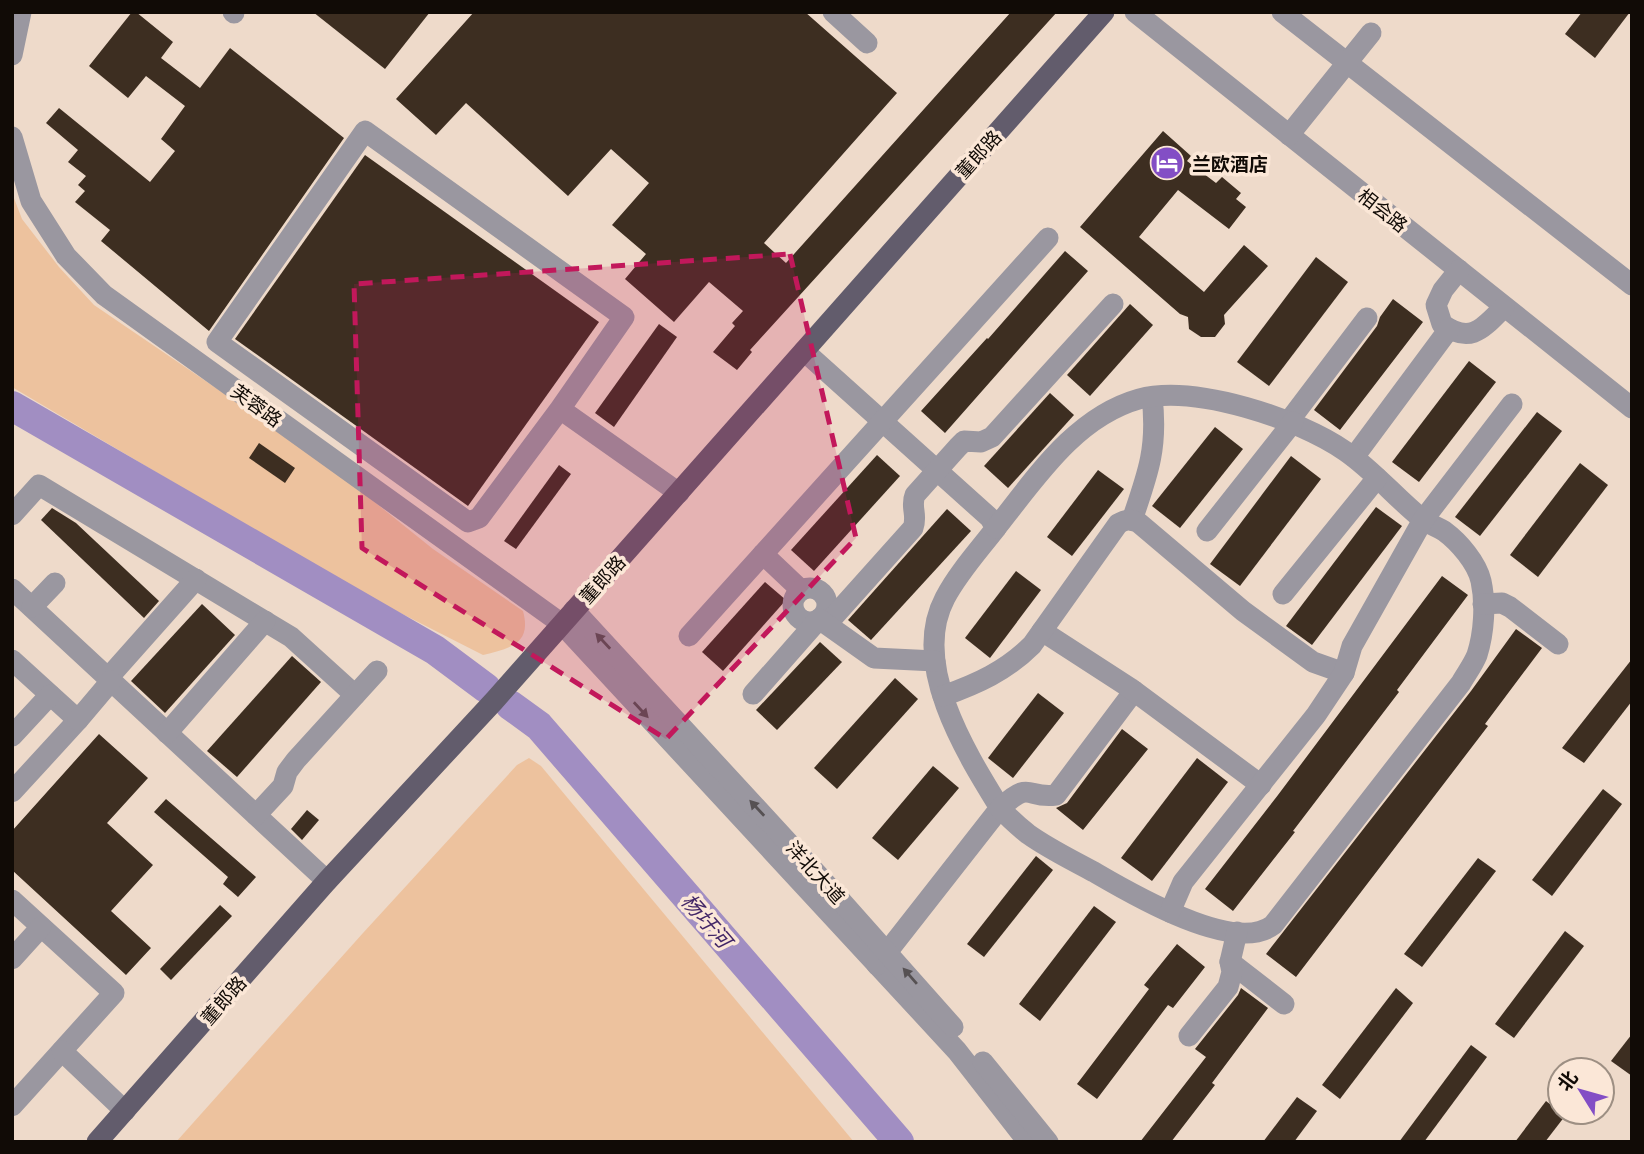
<svg xmlns="http://www.w3.org/2000/svg" width="1644" height="1154" font-family="'Exo 2','Noto Sans SC',sans-serif">
<style>
.green{fill:#edc29e}
.lines{fill:none;stroke-linecap:round;stroke-linejoin:round}
.river{stroke:#a18ec2;stroke-width:30}
.building{fill:#3d2e21}
.minor{stroke:#9a97a0;stroke-width:21}
.major{stroke:#625c6c;stroke-width:21}
.oneway{fill:#565153}
.marked{fill:#c2185b;fill-opacity:0.2;stroke:#c2185b;stroke-width:5;stroke-dasharray:14 9;stroke-linejoin:round}
.labels{text-anchor:middle;dominant-baseline:central;stroke-width:7;stroke-linejoin:round;paint-order:stroke}
.street-label{font-size:19px;fill:#110b06;stroke:#fbe7d7}
.poi-label{font-size:19px;font-weight:bold;fill:#110b06;stroke:#fbe7d7;text-anchor:start}
.water-label{font-size:21px;font-style:italic;fill:#432767;stroke:#fbe7d7}
</style>
<rect width="100%" height="100%" fill="#eedaca"/>
<g class="green">
<path d="M12 193 22 219 59 267 94 305 326 463 433 549 523 611C532 644 510 648 483 655L359 592 12 387Z"/>
<polygon points="529,758 541,766 854,1142 176,1142 363,933 517,765"/>
</g>
<g class="lines">
<g class="river">
<polyline points="12,406 435,650 486,688"/>
<polyline points="510,705 539,726 899,1142"/>
</g>
</g>
<g class="building">
<polygon points="132,12 136,12 173,42 161,58 200,88 230,48 344,138 209,331 101,241 110,230 75,202 85,191 78,185 86,176 68,162 78,150 46,123 59,108 150,182 175,151 161,139 185,106 146,76 128,98 89,66"/>
<polygon points="313,12 430,12 385,69"/>
<polygon points="474,12 805,12 897,93 764,243 786,263 1011,12 1057,12 750,350 752,352 737,370 713,352 735,326 732,323 743,311 709,282 674,322 625,279 646,254 612,225 649,183 611,149 568,196 466,103 436,135 396,99"/>
<polygon points="1582,12 1630,12 1595,58 1565,34"/>
<polygon points="1163,131 1191,156 1187,161 1216,183 1222,177 1241,193 1236,199 1246,207 1229,229 1178,190 1139,237 1204,292 1244,245 1268,266 1224,315 1225,324 1215,337 1201,337 1189,329 1188,317 1180,314 1080,227"/>
<polygon points="365,155 599,322 468,506 235,339"/>
<polygon points="1065,251 1088,271 945,433 921,411 987,338 988,339"/>
<polygon points="1316,257 1348,282 1269,386 1237,362"/>
<polygon points="1393,299 1423,322 1340,430 1314,410 1377,326 1380,317"/>
<polygon points="1130,304 1153,325 1090,396 1067,375"/>
<polygon points="659,324 677,337 614,427 595,413"/>
<polygon points="1469,361 1496,382 1419,482 1392,462"/>
<polygon points="1050,393 1074,415 1008,488 984,466"/>
<polygon points="1537,412 1562,431 1480,536 1455,517"/>
<polygon points="1215,427 1243,449 1180,528 1152,506"/>
<polygon points="259,443 295,468 285,483 249,458"/>
<polygon points="877,455 900,476 814,571 791,550"/>
<polygon points="1291,456 1321,479 1240,586 1210,564"/>
<polygon points="1580,463 1608,485 1538,577 1510,555"/>
<polygon points="559,465 571,474 516,549 504,541"/>
<polygon points="1098,470 1124,489 1072,556 1047,537"/>
<polygon points="1376,507 1402,526 1312,645 1286,626"/>
<polygon points="52,508 76,523 159,601 144,618 41,520"/>
<polygon points="947,509 971,531 871,640 848,620"/>
<polygon points="1016,571 1041,590 990,658 965,638"/>
<polygon points="1442,576 1468,595 1397,690 1399,692 1293,831 1295,832 1233,911 1205,889 1278,795"/>
<polygon points="765,582 786,600 723,671 702,652"/>
<polygon points="202,604 235,635 165,713 131,681"/>
<polygon points="1516,629 1542,648 1485,724 1488,726 1296,977 1266,954 1471,691"/>
<polygon points="820,642 842,662 777,730 756,710"/>
<polygon points="292,656 321,682 237,777 207,751"/>
<polygon points="1632,659 1632,701 1584,763 1562,748"/>
<polygon points="895,678 918,699 837,789 814,768"/>
<polygon points="1038,693 1064,713 1013,778 988,758"/>
<polygon points="1122,729 1148,749 1083,830 1056,808 1067,803"/>
<polygon points="99,734 148,778 107,823 153,865 111,911 151,948 126,975 12,870 12,831"/>
<polygon points="1197,758 1228,782 1152,881 1121,858"/>
<polygon points="933,766 959,788 898,860 872,838"/>
<polygon points="1603,789 1622,804 1552,896 1532,880"/>
<polygon points="166,799 256,877 238,897 223,884 228,877 154,812"/>
<polygon points="307,810 319,820 302,840 291,829"/>
<polygon points="1036,856 1053,870 984,957 967,944"/>
<polygon points="1478,858 1496,871 1422,967 1404,954"/>
<polygon points="220,905 232,916 171,980 160,969"/>
<polygon points="1094,906 1116,922 1040,1021 1019,1004"/>
<polygon points="1565,931 1584,946 1514,1038 1495,1024"/>
<polygon points="1177,944 1205,967 1173,1008 1168,1005 1097,1099 1077,1084 1149,989 1144,985"/>
<polygon points="1241,988 1268,1008 1212,1083 1215,1085 1171,1142 1140,1142 1206,1057 1195,1049 1238,995"/>
<polygon points="1396,988 1413,1003 1340,1099 1322,1085"/>
<polygon points="1632,1034 1632,1076 1611,1061"/>
<polygon points="1471,1045 1487,1057 1424,1142 1399,1142"/>
<polygon points="1297,1097 1317,1111 1294,1142 1263,1142"/>
<polygon points="1546,1101 1565,1116 1545,1142 1515,1142"/>
</g>
<g class="lines">
<g class="minor">
<polyline points="233,12 234,13"/>
<polyline points="833,12 867,43"/>
<polyline points="1135,12 1632,408"/>
<polyline points="1282,12 1632,285"/>
<polyline points="12,55 21,12"/>
<polyline points="1289,135 1371,33"/>
<polyline points="12,137 31,201 66,256 104,295 562,624 957,1051 1028,1142"/>
<path d="M1459 270 1443 290 1436 305 1442 324C1471 345 1483 328 1504 307"/>
<path d="M804 351 990 518 996 528C979 550 958 573 945 598 910 664 966 753 1000 808L877 965"/>
<polyline points="560,409 479,518 468,522 217,342 365,131 624,317 560,409 679,493"/>
<polyline points="1289,421 1367,318"/>
<polyline points="1354,457 1449,329"/>
<polyline points="12,515 39,485 291,637 355,695"/>
<path d="M1132 520C1148 474 1158 447 1152 397"/>
<path d="M996 528C1035 479 1075 417 1139 399 1195 384 1299 419 1345 451 1373 470 1395 497 1421 518 1428 524 1436 526 1444 531 1459 542 1477 563 1481 581 1486 604 1484 633 1477 655 1473 665 1466 674 1461 683L1273 925C1234 955 1130 893 1094 872 1072 860 1049 849 1028 834 1018 826 1009 818 1000 808 1032 779 1025 799 1056 795L1134 691"/>
<polyline points="1207,531 1293,422"/>
<polyline points="763,554 801,590"/>
<circle cx="810" cy="605" r="17"/>
<polyline points="12,589 327,881"/>
<polyline points="1283,594 1377,478"/>
<polyline points="1483,604 1502,603 1510,607 1558,644"/>
<polyline points="32,607 55,583"/>
<polyline points="574,610 819,876 953,1027"/>
<path d="M827 624 913 528C918 515 910 507 915 495L958 447 964 441 981 442 992 437 1113 304"/>
<polyline points="1042,631 1130,688 1261,785"/>
<polyline points="689,636 1048,238"/>
<polyline points="12,660 78,720 12,792"/>
<polyline points="108,678 196,579"/>
<polyline points="753,694 819,619 874,658 935,661"/>
<path d="M943 696C977 684 1006 671 1032 645L1118 524C1126 519 1130 519 1139 523L1243 611 1313 662 1344 673"/>
<polyline points="78,720 111,681"/>
<polyline points="167,733 265,621"/>
<polyline points="12,736 50,695"/>
<polyline points="256,815 283,786 287,772 296,760 377,671"/>
<polyline points="12,900 114,993 12,1106"/>
<polyline points="1170,912 1183,882 1316,715 1344,673 1352,646 1423,520 1512,404"/>
<polyline points="12,959 41,927"/>
<polyline points="1230,962 1284,1004"/>
<polyline points="1189,1036 1228,987 1232,972 1230,962 1237,932"/>
<polyline points="62,1051 125,1111"/>
<polyline points="983,1062 1048,1142"/>
</g>
<polyline class="major" points="97,1142 327,881 494,701 1104,12"/>
</g>
<defs><path id="oneway-solid" d="M-6-.8H1V-3.2L6.5 0L1 3.2V.8H-6Z" transform="scale(1.75)"/></defs>
<g class="oneway">
<use href="#oneway-solid" transform="translate(603 641) rotate(-133)"/>
<use href="#oneway-solid" transform="translate(641 710) rotate(47)"/>
<use href="#oneway-solid" transform="translate(757 808) rotate(-133)"/>
<use href="#oneway-solid" transform="translate(910 976) rotate(-131)"/>
</g>
<path class="marked" d="M790 254 856 538 666 739 362 548 354 284Z"/>
<defs>
<symbol id="hotel-disc" viewBox="-11 -11 22 22"><circle r="9.5" fill="#834ec5" stroke="#fbe7d7"/><path d="M-6-4.5h1.5V1H6V5H4.5V3h-9V5H-6ZM-4 0a1.8 1.8 0 1 1 3.6 0ZM.5 0V-2.5h3Q6-2.5 6 0Z" fill="#fff"/></symbol>
</defs>
<g fill-rule="evenodd">
<use href="#hotel-disc" x="1148" y="144" width="38" height="38"/>
</g>
<g class="labels">
<g class="street-label">
<text transform="translate(978 154) rotate(-48)">董郎路</text>
<text transform="translate(1383 210) rotate(38)">相会路</text>
<text transform="translate(257 405) rotate(36)">芙蓉路</text>
<text transform="translate(602 579) rotate(-48)">董郎路</text>
<text transform="translate(816 872) rotate(48)">洋北大道</text>
<text transform="translate(223 1000) rotate(-49)">董郎路</text>
</g>
<g class="poi-label">
<text x="1192" y="163">兰欧酒店</text>
</g>
<g class="water-label">
<text transform="translate(707 920) rotate(49)">杨圩河</text>
</g>
</g>
<rect width="1644" height="1154" fill="none" stroke="#110b06" stroke-width="28"/>
<g transform="translate(1581 1091) rotate(307)"><circle r="33" fill="#fbe7d7" stroke="#9d8f83" stroke-width="2"/>
<path d="M0-5L12 26L0 18L-12 26Z" fill="#834ec5"/>
<text y="-10" font-size="19" font-weight="bold" text-anchor="middle" fill="#110b06">北</text>
</g>
</svg>
